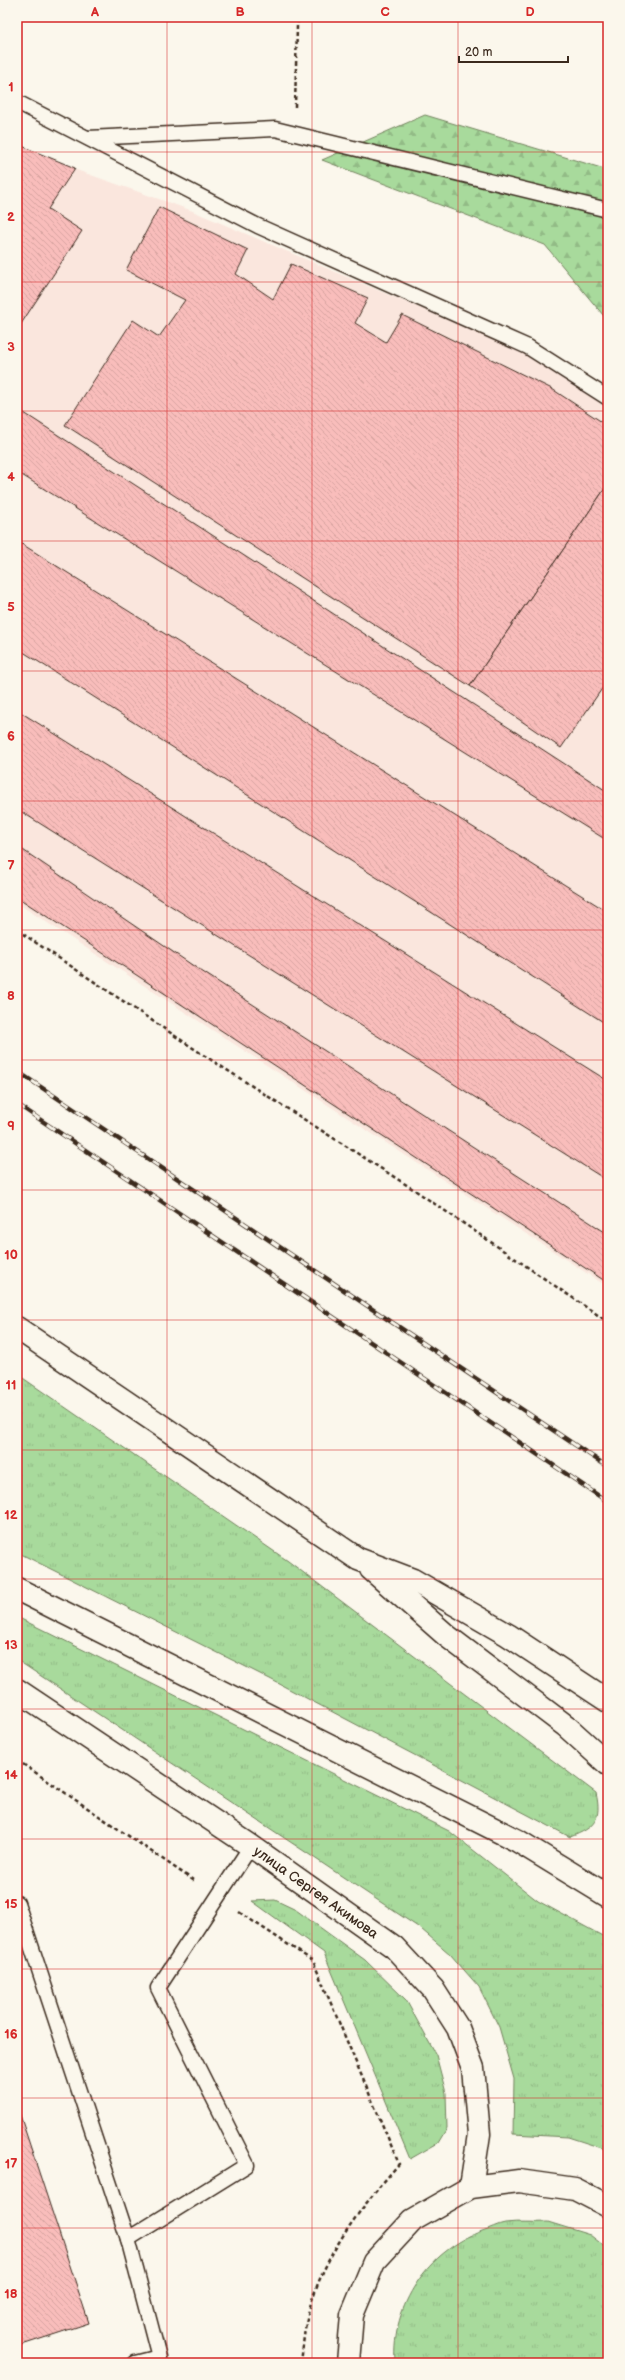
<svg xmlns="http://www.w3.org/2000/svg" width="625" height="2380" font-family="'Balsamiq Sans',sans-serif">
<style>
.built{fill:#fae6dd}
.grass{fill:url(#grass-tufts);stroke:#72825d}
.forest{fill:url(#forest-firs);stroke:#72825d}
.building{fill:url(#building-back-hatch);stroke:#3b2a1e}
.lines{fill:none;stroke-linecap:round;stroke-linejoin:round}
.lane-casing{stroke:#3b2a1e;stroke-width:17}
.secondary-casing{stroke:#3b2a1e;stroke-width:25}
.primary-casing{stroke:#3b2a1e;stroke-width:25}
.path{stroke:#3b2a1e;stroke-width:2.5;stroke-dasharray:4 3;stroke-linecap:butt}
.lane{stroke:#fbf7ec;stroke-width:14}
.secondary{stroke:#fbf7ec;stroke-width:22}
.primary{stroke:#fbf7ec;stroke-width:22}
.rail-casing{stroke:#3b2a1e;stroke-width:4.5}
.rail{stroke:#fbf7ec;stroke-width:3;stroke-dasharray:9;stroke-linecap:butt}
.grid{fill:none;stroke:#d62828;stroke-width:1;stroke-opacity:0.55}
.labels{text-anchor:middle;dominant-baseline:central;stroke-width:3;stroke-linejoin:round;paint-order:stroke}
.street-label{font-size:14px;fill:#3b2a1e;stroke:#fbf7ec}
.neatline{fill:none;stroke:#d62828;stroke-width:1.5}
.grid-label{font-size:13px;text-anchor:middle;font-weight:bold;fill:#d62828}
</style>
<defs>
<pattern id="grass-tufts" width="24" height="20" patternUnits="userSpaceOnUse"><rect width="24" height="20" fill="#a8da9c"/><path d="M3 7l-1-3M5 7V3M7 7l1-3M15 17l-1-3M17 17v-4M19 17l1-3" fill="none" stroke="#92bb86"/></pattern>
<pattern id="forest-firs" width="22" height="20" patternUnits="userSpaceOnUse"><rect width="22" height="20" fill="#a8da9c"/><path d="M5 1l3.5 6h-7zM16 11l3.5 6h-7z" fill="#92bb86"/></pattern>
<pattern id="building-back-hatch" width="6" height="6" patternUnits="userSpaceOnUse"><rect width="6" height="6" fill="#f9bdbb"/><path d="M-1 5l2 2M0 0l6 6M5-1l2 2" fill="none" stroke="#d6a3a0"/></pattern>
</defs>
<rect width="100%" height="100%" fill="#fbf7ec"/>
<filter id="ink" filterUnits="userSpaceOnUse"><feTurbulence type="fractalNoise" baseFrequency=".025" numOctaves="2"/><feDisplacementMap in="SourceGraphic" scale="8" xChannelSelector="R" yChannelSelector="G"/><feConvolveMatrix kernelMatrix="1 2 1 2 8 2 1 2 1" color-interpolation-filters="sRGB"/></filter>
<g filter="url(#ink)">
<polygon class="built" points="17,149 190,210 568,371 608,400 608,1287 17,903"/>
<g class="grass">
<path d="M17 1374 288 1561 596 1793C602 1819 595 1828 570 1837L270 1679 17 1552Z"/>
<polygon points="17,1617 449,1831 538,1901 608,1939 608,2150 568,2137 513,2134 514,2079 499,2027 479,1987 450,1954 421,1929 17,1660"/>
<polygon points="275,1900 296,1910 365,1960 406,2000 436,2055 446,2093 447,2128 438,2143 410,2159 324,1953 252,1901"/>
<path d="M548 2222 590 2235 608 2249V2363H395C391 2305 428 2251 482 2231 489 2229 498 2224 505 2223 519 2221 534 2223 548 2222Z"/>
</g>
<polygon class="forest" points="425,115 608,170 608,321 545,245 322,160"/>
<g class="building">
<polygon points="17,144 75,168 48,209 82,231 17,330"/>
<polygon points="159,207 248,250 236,274 273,299 291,264 368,298 355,323 386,342 402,315 552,389 608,426 608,484 470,686 65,425 133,320 159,337 185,300 126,270"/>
<polygon points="21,411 608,792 608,841 17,472 17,416"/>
<polygon points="608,484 608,680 561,748 470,686"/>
<polygon points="17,541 608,912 608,1025 17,648"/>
<polygon points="17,710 608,1081 608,1181 17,809"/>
<polygon points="17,846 195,967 608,1234 608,1283 17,897"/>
<polygon points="17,2106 89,2323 19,2346 17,2339"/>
</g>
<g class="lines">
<defs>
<g id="lane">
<polyline points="17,102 258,226 528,347 608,398"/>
<polyline points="88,138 275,129 608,210"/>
<polyline points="17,1903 128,2239"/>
<polyline points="135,2363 159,2357 128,2239 247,2165 158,1988 251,1846"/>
</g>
<g id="secondary">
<path id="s1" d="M17 1690 251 1846 394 1947 433 1989 458 2028 473 2068 479 2134 471 2187"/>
<polyline points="348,2363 352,2315 374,2262 413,2220 471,2187 519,2181 575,2189 608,2206"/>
</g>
<g id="primary">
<polyline points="17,1328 358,1559 413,1580 508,1635 608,1701"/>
<polyline points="371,1569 447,1636 566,1726 608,1764"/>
<polyline points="17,1589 518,1841 608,1896"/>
</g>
</defs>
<use href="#lane" class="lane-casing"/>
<use href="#secondary" class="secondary-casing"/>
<use href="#primary" class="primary-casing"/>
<g class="path">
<polyline points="295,107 297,26 299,17"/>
<polyline points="17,930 205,1056 413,1189 608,1322"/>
<polyline points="17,1760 196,1882"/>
<path d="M239 1912 313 1961 399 2164C359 2210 323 2255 308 2314 304 2330 303 2347 301 2363"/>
</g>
<use href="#lane" class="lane"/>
<use href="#secondary" class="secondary"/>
<use href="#primary" class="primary"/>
<defs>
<g id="rail">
<polyline points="17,1071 608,1467"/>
<polyline points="17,1104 608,1502"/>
</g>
</defs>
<use href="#rail" class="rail-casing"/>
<use href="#rail" class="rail"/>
</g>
</g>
<path class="grid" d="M167 17V2363M312 17V2363M458 17V2363M17 152H608M17 282H608M17 411H608M17 541H608M17 671H608M17 801H608M17 930H608M17 1060H608M17 1190H608M17 1320H608M17 1450H608M17 1579H608M17 1709H608M17 1839H608M17 1969H608M17 2098H608M17 2228H608"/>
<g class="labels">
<g class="street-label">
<text stroke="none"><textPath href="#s1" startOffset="361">улица Сергея Акимова</textPath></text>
</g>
</g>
<rect width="625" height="2380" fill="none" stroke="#fbf7ec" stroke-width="44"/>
<path d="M459 56v6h109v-6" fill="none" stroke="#3b2a1e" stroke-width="2"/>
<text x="465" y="56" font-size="12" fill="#3b2a1e" stroke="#fbf7ec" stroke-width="3" paint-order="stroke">20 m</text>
<rect x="22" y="22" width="581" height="2336" class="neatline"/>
<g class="grid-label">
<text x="95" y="16">A</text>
<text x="240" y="16">B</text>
<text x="385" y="16">C</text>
<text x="530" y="16">D</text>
<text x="11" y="91">1</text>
<text x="11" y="221">2</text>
<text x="11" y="351">3</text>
<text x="11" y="481">4</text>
<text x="11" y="611">5</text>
<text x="11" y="740">6</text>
<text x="11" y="870">7</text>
<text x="11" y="1000">8</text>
<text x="11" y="1130">9</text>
<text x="11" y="1259">10</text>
<text x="11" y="1389">11</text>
<text x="11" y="1519">12</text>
<text x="11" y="1649">13</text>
<text x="11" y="1779">14</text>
<text x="11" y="1908">15</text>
<text x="11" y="2038">16</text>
<text x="11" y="2168">17</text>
<text x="11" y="2298">18</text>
</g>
</svg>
